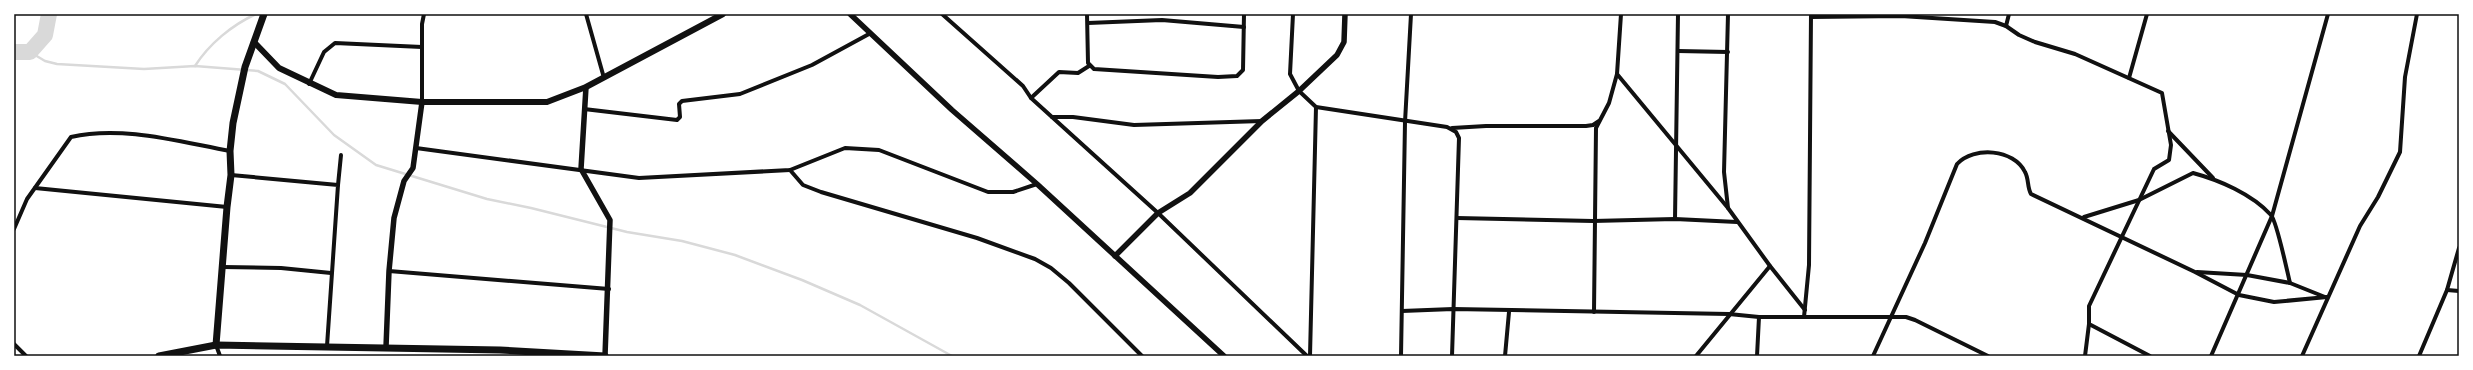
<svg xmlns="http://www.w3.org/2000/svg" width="2473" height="370" font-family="Overpass,sans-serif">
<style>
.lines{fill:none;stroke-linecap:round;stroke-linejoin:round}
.stream{stroke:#d9d9d9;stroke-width:2.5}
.river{stroke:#d9d9d9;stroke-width:16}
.minor{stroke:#111;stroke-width:4}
.tertiary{stroke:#111;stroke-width:5.5}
.secondary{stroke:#111;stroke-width:6}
.trunk{stroke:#111;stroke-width:7}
.neatline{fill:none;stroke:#111;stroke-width:1.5}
</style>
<rect width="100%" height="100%" fill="#fff"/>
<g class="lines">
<g class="stream">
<polyline points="30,52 45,61 57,64 144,69 195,66 258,71 285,84 334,135 376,165 487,199 531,208 627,232 682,241 735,255 802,280 860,305 952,356"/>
<path d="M195 66C209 44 232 25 256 14"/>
</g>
<polyline class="river" points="14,52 30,52 45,35 49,14"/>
<g class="minor">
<polyline points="586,14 604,78"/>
<polyline points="942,14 1023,86 1031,98"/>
<polyline points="1087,14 1088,63 1094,69 1218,77 1237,76 1243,70 1244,14"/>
<polyline points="1293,14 1290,74 1299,91 1316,107 1447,127 1456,132 1459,138 1452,356"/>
<polyline points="1621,14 1617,74 1728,208 1770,266 1805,310"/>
<polyline points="1811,17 1901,16 1995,22 2006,26 2019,35 2035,42 2075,54 2162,93 2171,145 2169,160 2154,169 2089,306 2089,324 2150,356"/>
<polyline points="1088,23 1162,20 1244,27"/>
<polyline points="2006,26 2009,14"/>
<polyline points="1678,51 1728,52"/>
<polyline points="1089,66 1078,73 1059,72 1031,98 1158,213 1307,356"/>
<polyline points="2129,78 2147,14"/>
<polyline points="309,84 324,52 335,43 422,47"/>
<polyline points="422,102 422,24 424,14"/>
<polyline points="584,109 677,120 680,117 679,104 682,101 740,94 812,65 869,34"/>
<polyline points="1052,117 1073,117 1134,125 1262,121"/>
<polyline points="1452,128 1486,126 1586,126 1593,125 1599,121"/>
<polyline points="2168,131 2213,178"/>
<polyline points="416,148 639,178 790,170 845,148 879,150 988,192 1013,192 1037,184"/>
<polyline points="790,170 803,185 821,192 977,238 1035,259 1051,268 1069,283 1142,356"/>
<polyline points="231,175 338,185 327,346"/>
<polyline points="338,185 341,155"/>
<polyline points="35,188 227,207"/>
<polyline points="1728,208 1724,172 1728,14"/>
<path d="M2084 217 2139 200 2193 173C2219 180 2252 194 2271 215 2277 222 2287 271 2290 283"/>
<polyline points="1457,218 1593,221 1675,219 1737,222"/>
<polyline points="1675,219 1678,14"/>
<path d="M14 229 27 199 71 137C122 125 180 142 230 151"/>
<polyline points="223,267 281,268 331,273"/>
<polyline points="389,271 609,289"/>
<polyline points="2197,272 2247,275 2290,283 2325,297"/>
<polyline points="2447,290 2459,291"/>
<polyline points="1402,311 1453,309 1729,314 1759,317 1906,317 1915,320 1988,356"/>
<polyline points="1594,312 1596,128 1609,103 1617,74"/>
<polyline points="1804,317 1809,265 1811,14"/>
<polyline points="14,344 26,356"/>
<polyline points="216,345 220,356"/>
<polyline points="1310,356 1316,107"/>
<polyline points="1401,356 1405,122 1411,14"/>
<polyline points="1505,356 1509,312"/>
<polyline points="1696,356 1770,266"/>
<polyline points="1757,356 1759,317"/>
<path d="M1873 356 1925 243 1957 164C1974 146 2014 149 2025 172 2029 179 2027 187 2031 194L2195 272 2239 295 2274 302 2327 297"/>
<polyline points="2085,356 2089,324"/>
<polyline points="2211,356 2272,216 2328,14"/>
<polyline points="2302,356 2360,226 2378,197 2400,152 2405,77 2417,14"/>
<polyline points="2419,356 2447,290 2459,248"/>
</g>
<g class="tertiary">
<polyline points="850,14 952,110 1037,184 1224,356"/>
<polyline points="586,87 581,169 610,220 605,356"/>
<polyline points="1115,256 1158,213 1190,193 1262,121 1299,91 1337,55 1344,42 1345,14"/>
<polyline points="386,347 389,271 394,218 404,181 413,168 422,102"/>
</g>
<polyline class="secondary" points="254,42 279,68 336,95 422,102 547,102 586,87 723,14"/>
<g class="trunk">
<polyline points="216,345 227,207 231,175 230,151 233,123 245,67 264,14"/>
<polyline points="159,356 216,345 500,350 605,356"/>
</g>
</g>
<rect width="2473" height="370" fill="none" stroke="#ffffff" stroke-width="30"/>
<rect x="15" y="15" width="2443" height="340" class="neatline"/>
</svg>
